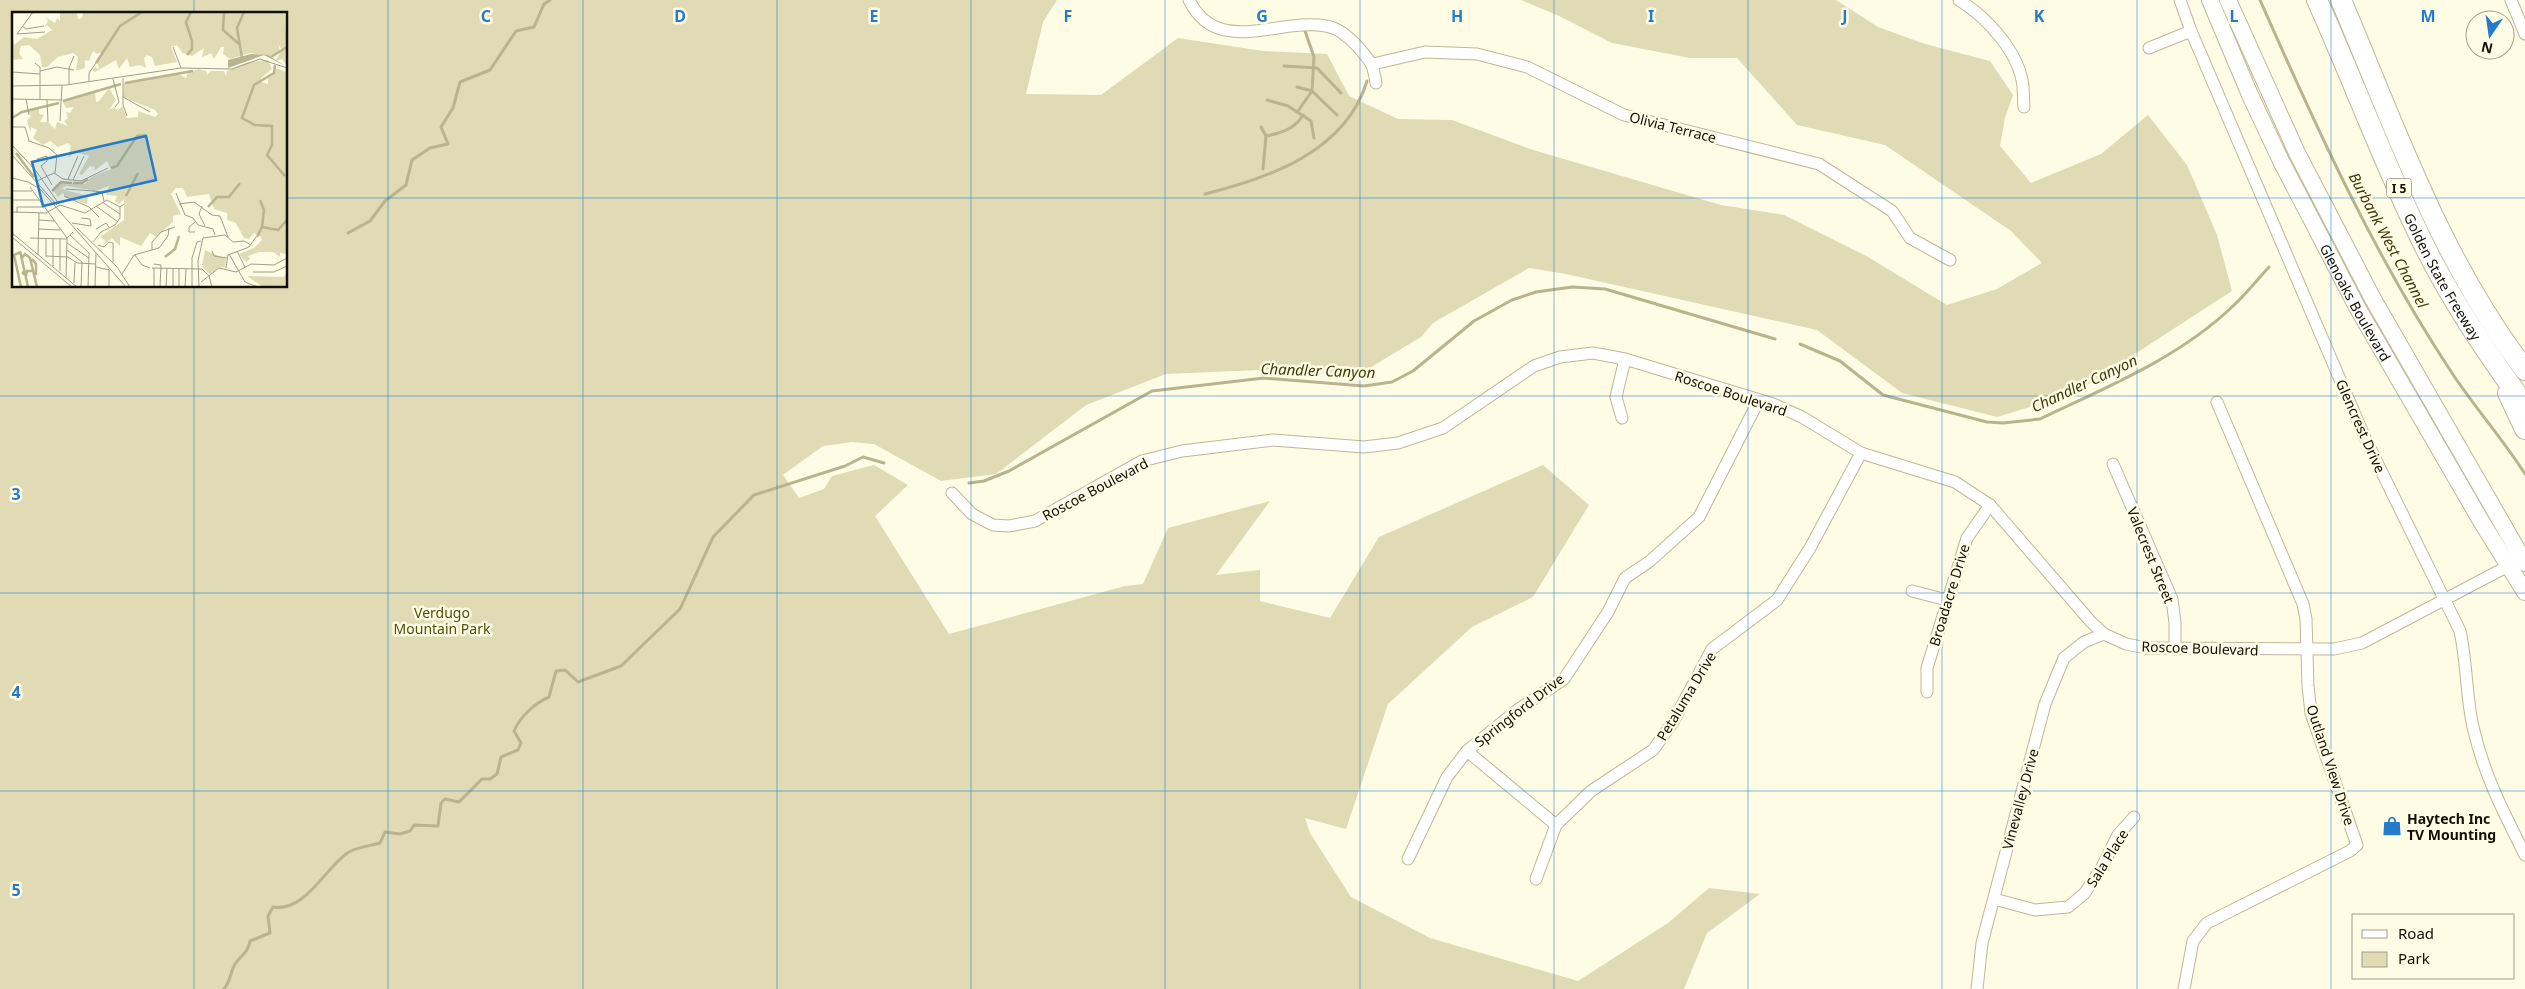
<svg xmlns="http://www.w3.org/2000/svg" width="2525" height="989" font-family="'Noto Sans',sans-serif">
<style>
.green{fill:#e0dab5;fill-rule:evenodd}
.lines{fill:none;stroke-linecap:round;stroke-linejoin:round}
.stream{stroke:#b9b38e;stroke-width:3}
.street-casing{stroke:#beb895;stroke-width:13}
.secondary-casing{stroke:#beb895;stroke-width:18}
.highway-casing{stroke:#beb895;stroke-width:22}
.street{stroke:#fff;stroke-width:11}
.secondary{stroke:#fff;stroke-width:16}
.highway{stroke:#fff;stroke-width:20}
.grid{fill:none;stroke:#237bc9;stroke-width:1;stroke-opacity:0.55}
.labels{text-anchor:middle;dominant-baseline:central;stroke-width:5;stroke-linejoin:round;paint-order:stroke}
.shield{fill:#fffce5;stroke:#595748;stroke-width:1}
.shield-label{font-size:12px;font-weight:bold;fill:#121004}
.street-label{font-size:14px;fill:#121004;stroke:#fffce5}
.park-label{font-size:14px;fill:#564c0b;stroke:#fffce5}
.poi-label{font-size:14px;font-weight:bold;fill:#121004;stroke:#fffce5;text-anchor:start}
.water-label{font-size:15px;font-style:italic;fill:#413a0a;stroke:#fffce5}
.inset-river{fill:none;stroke:#b9b38e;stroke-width:2.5}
.inset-road{fill:none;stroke:#a09e8b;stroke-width:1}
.view{fill:#237bc9;fill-opacity:0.15;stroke:#237bc9;stroke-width:2.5}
.inset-edge{fill:none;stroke:#121004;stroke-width:2.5}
.grid-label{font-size:16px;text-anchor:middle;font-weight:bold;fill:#237bc9;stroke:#fffce5;stroke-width:5;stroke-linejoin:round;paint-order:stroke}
</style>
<rect width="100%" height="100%" fill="#fffce5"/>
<path class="green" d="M0 0H1057L1043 22 1026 94 1101 95 1178 38 1263 51 1327 54 1349 96 1398 119 1452 120 1533 150 1721 205 1784 215 1868 257 1947 305 1997 289 2042 263 2011 231 1885 145 1797 125 1737 58H1690L1612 43 1559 16 1521 0H1836L1878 27 1925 44 1990 61 2013 95 2005 118 2000 146 2031 183 2101 154 2148 115 2187 165 2217 235 2232 291 2073 394 1997 417 1902 393 1817 330 1566 274 1529 268 1433 323 1421 337 1358 375 1281 369 1166 374 1086 405 996 474 941 481 874 444 852 442 823 446 783 475 799 498 824 489 832 476 874 465 908 485 875 516 949 634 1125 586 1143 584 1168 528 1270 501 1216 575 1260 570V601L1330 618 1379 537 1543 465 1589 505 1533 597 1472 627 1388 704 1346 829 1305 818 1310 833 1351 897 1430 938 1578 981 1668 923 1709 888 1760 894 1707 933 1684 989H0ZM14 14H286V286H14Z"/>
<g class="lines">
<g class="stream">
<path d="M2260 0C2316 127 2375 257 2452 373 2475 408 2503 439 2525 474"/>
<polyline points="1284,66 1317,68 1341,93"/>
<polyline points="1297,87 1312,91 1337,115"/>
<polyline points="1267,100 1288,106 1311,121 1314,138"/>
<polyline points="1298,111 1312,91 1314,57 1304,28"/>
<polyline points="1261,127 1266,136 1263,169"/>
<path d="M1266 136C1281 133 1295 129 1303 115"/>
<path d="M1205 194C1270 178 1346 151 1367 81"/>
<polyline points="348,233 370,221 385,201 406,185 412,160 430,148 448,144 441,127 453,108 460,82 490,70 516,31 534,27 544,4 550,0"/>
<path d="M1800 344 1840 361 1883 395 1987 422 2003 423 2040 419C2107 387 2179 358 2233 306 2246 294 2257 280 2269 267"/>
<polyline points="969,483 984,481 1009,471 1152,391 1264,378 1364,386 1392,382 1413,371 1474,321 1512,300 1536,292 1572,287 1605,289 1775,339"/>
<path d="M224 989C231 981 230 972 235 964 242 954 248 953 250 941L270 933 268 916 273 907C305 912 324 870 346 854 354 847 370 846 380 843L385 832 400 834 410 831 414 825 438 826 441 803 445 799 459 802 482 779H490L497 774 501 757 518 750 521 743 514 731C520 717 535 703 549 697L556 671 565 670 578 682 621 666 680 609 713 537 754 495 845 466 863 457 884 463"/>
</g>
<defs>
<g id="street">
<path d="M1189 0C1218 58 1279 17 1326 26 1338 28 1350 38 1358 47 1371 62 1373 63 1376 83"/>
<path d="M1959 0C1985 16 2016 49 2022 80 2024 89 2023 98 2024 107"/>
<path d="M2180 0 2191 31 2365 438 2460 631C2467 663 2466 696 2473 727 2484 775 2503 811 2525 855"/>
<polyline points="2511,0 2525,34"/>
<polyline points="2149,48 2191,31"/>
<polyline points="1373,64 1425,52 1477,54 1527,67 1624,115 1819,164 1892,211 1910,238 1950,260"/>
<polyline points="1622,418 1616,397 1625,359"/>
<polyline points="2113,464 2172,599 2175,623 2175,649"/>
<polyline points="952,493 972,514 993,525 1009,526 1035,521 1142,461 1182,451 1273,440 1364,447 1398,443 1443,428 1534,366 1560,357 1593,353 1625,359 1773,404 1802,417 1861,453 1955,482 1990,505 2091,622 2104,634 2126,644 2146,648 2334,649 2362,643 2514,563"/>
<polyline points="1912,591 1947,600"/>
<polyline points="1927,692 1927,668 1967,538 1990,505"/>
<polyline points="1467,751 1556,825"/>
<polyline points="1408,859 1447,777 1467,751 1516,711 1564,679 1608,612 1625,578 1650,561 1699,517 1759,400"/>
<polyline points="1536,879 1556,825 1591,791 1653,750 1673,722 1712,649 1777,600 1810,548 1861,453"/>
<polyline points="1994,899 2035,910 2068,907 2084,894 2102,867 2118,835 2134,817"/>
<polyline points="1977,989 1982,943 2045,704 2064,658 2084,642 2104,634"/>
<polyline points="2184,989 2193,941 2207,923 2350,851 2357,845 2311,713 2308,686 2306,619 2303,604 2217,402"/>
</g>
<g id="secondary">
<path id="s1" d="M2210 0 2250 95 2281 161 2357 307 2481 521 2525 592"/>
<polyline points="2228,0 2297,153 2373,299 2525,563"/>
</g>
<g id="highway">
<path id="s2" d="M2317 0C2354 82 2385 167 2425 247 2453 303 2488 355 2525 405"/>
<path d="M2341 0C2395 127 2440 259 2525 370"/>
<polyline points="2508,393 2525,429"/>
</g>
</defs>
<use href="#street" class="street-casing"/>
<use href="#secondary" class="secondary-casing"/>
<use href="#highway" class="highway-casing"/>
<use href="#street" class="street"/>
<use href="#secondary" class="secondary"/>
<use href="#highway" class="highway"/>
</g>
<path class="grid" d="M194 0V14M388 0V989M583 0V989M777 0V989M971 0V989M1165 0V989M1360 0V989M1554 0V989M1748 0V989M1942 0V989M2137 0V989M2331 0V989M0 198H14M286 198H2525M194 286V989M0 396H2525M0 593H2525M0 791H2525"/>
<defs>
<symbol id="shop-bare" viewBox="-9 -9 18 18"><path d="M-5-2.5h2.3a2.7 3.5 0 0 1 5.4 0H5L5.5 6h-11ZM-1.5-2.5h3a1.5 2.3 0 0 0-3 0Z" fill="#237bc9" stroke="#fffce5" stroke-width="2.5" paint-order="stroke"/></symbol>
</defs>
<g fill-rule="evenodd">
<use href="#shop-bare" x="2378" y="812" width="28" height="28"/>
</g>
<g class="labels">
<rect class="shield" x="2386.5" y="178.5" width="25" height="19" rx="4"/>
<g class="shield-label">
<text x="2399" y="188">I 5</text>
</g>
<g class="street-label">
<text transform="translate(1673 127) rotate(14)">Olivia Terrace</text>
<text stroke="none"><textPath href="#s2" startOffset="304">Golden State Freeway</textPath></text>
<text stroke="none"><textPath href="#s1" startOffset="336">Glenoaks Boulevard</textPath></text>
<text transform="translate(1731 393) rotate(18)">Roscoe Boulevard</text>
<text transform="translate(2361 426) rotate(66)">Glencrest Drive</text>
<text transform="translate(1095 489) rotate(-28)">Roscoe Boulevard</text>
<text transform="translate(2151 555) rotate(68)">Valecrest Street</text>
<text transform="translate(1949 595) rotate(-73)">Broadacre Drive</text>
<text transform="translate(2200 648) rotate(2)">Roscoe Boulevard</text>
<text transform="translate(1686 696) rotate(-59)">Petaluma Drive</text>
<text transform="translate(1519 710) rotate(-38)">Springford Drive</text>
<text transform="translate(2331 765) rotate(72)">Outland View Drive</text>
<text transform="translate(2020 799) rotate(-75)">Vinevalley Drive</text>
<text transform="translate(2107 858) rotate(-58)">Sala Place</text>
</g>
<g class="park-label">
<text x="442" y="612">Verdugo<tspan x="442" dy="16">Mountain Park</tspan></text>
</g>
<g class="poi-label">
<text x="2407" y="818">Haytech Inc<tspan x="2407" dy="16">TV Mounting</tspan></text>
</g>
<g class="water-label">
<text transform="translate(2389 240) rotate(62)">Burbank West Channel</text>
<text transform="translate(1318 370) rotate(2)">Chandler Canyon</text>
<text transform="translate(2084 383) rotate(-25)">Chandler Canyon</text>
</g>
</g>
<g transform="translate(12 12)">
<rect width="275" height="275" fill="#fffce5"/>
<path d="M48 0H65L66 7 70 6 71 0H273L275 53 270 47 263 49 270 38 266 32 268 39 260 45 238 41 218 47 211 42 212 35H209L202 47 199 41 190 45 192 36 180 44 171 41 165 33 159 35 165 50 143 54 140 45 135 43 132 46 134 56 128 53 118 55 115 46 107 57 104 48 83 60 80 58 83 55 87 57 85 50 93 39 85 42 81 39 77 49 73 48V56L67 58H64L66 45 61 41 46 45 35 55H30L28 43 17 33 9 34 7 41 11 47 0 48V19L2 33 12 25 25 27 40 18 35 13 32 16 36 9 33 5 43 11 45 6 48 9ZM256 48 260 57 249 66V70L256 72V66L263 62 264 56 275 60V242L268 241V245L261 240H247L236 244 238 247 234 250 227 242 242 236 250 228 249 225 242 221 237 227 232 226 224 211 215 208V201L202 197 197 182 175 185 171 176H164L159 182 169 202 161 204V210L144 225 138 221 129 234 108 225V234L100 226 92 233 93 228 88 225 112 208V187L107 192 103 189 105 184 94 183 97 174 84 179 54 174 50 177 76 184 75 192 53 185 51 181 46 185 41 178 50 170 73 172 79 165 104 155 98 156 95 149 82 159 83 155 78 154 70 163 67 162 77 144 63 140 56 146 59 134 56 131 46 135 38 129 31 133 21 126 25 118 19 115V120L17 116 15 108 19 104 16 99 27 97V102L32 103 28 110H36L43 117 45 110 56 114 52 109 56 106 54 100 58 101 62 95 54 96 51 90 83 80 84 90 87 89 97 76 104 88 97 98 102 95 106 99 110 94 115 106 126 105V99L143 105 146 102 143 98 111 85 112 71 164 61 174 66 175 62 186 57 194 59 195 63 199 59H212L214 64 215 59 236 50ZM193 238 214 247 213 255 206 256 198 263 190 254ZM275 260V275H251L235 264 272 265Z" fill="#e0dab5"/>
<path d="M239 42 256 43 273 54 252 43 216 56V48Z" fill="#b9b38e"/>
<path class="inset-river" d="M212 0 211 18 227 32M175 43 180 37V29L174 10 179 0M259 45 275 35M230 46 225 16 232 0M84 51 108 14 130 0M263 53 262 61 242 73 230 106 243 113 260 114V133L255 143 273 164M113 71 181 59M51 89 109 72M0 106 10 100 47 91M4 141 22 165M99 156 105 154 125 124 134 123M61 171H70L76 167M40 179 49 170 60 171M114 184 126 161M248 188 252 198 250 215M196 195 205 185H217L228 171M245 225 250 215 266 218 275 208M8 239 16 275M9 240 2 243 9 275M153 245 163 237 167 224M10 246 13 242 18 246 25 275M20 247 24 252V263M10 260 14 264 15 259H21"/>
<path class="inset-road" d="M21 0 5 22 33 20M10 14 14 17 32 14M161 35 169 56M23 51 28 55V88M28 59 45 55 62 58M0 60 28 62M111 66V93L115 104M101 67 107 90 103 95M77 70V61L84 51M57 72V56L62 44M0 74 54 73 169 56 220 57 248 47 275 56M111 85 138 100M0 87 50 88M14 87 17 103M35 88 36 110M48 109 50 73M0 115H13L17 129 37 136 45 143 43 161M0 133 24 159 47 192M0 143 45 193M25 147 35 144V149L29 154 40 173M0 166 16 170 28 177 114 275M56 167 66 144M61 168 72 144M25 169 42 161 51 167 69 169 96 156M18 175 55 226 54 266M54 177 82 179M0 179H20M81 179 90 180 92 189M164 181 173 203 181 206 186 213 201 217 203 223M52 184 77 195 87 205M0 188H27M90 190 108 202M167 192 182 190 200 203 208 204 216 225M84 194 106 210M190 194 187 202 193 214M0 200 34 201 48 193 73 201 95 188 108 195M5 201V195H32M27 208 42 209M60 211 79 214 78 207 69 206M65 216 105 255 118 275M26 217 48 218M84 217 94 211 97 215M183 220H177V215L183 210M0 221 65 275M58 223 77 241 76 275M0 225 60 275M18 226 54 227 61 220M81 230 89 220 103 213 108 206V195L112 192M55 231 77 246M86 233 92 235 97 230 101 231V250M55 238 70 250 69 275M140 238V230L149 220 163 215M200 239 202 244 215 246M225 239 233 255M217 242 233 270 246 275M26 243 27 201M123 243 130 253 138 256M34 244 56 245 65 251 84 252M34 245V226M142 252 149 253 148 275M41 254V226M84 255 97 258V275M140 256 190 257 197 264 200 275M214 256 216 243 237 235 244 225M48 259V226M241 260H262L275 254M110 262 122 243 147 236 156 224 157 216M189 270 207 256 224 260 239 252 262 253 275 246M62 271 63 251M83 275 84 241M142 275V256M154 275 155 256M161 275V256M167 275V256M173 275 174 257M180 275V246L185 230 189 229M187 275 186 249 191 226 213 223 221 230 232 229 239 233"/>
<path class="view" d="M134 124 144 168 31 194 20 150Z"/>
<rect width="275" height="275" class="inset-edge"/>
</g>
<g class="grid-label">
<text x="486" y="22">C</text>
<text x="680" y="22">D</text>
<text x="874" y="22">E</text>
<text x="1068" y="22">F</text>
<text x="1262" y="22">G</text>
<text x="1457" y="22">H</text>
<text x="1651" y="22">I</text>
<text x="1845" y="22">J</text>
<text x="2039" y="22">K</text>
<text x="2234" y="22">L</text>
<text x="2428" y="22">M</text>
<text x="16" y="500">3</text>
<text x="16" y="698">4</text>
<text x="16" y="896">5</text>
</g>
<rect x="2352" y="914" width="162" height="65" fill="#fffce5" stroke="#a09e8b"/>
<rect x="2362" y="930" width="25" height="8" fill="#ffffff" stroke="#a09e8b"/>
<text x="2398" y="939" font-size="15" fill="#121004">Road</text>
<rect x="2362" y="952" width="25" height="15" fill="#e0dab5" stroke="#a09e8b"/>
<text x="2398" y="964" font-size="15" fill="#121004">Park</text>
<g transform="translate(2490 35) rotate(193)"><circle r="24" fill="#fffce5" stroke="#a09e8b"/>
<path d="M0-4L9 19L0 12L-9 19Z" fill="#237bc9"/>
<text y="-8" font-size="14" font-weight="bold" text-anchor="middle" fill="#121004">N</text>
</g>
</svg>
